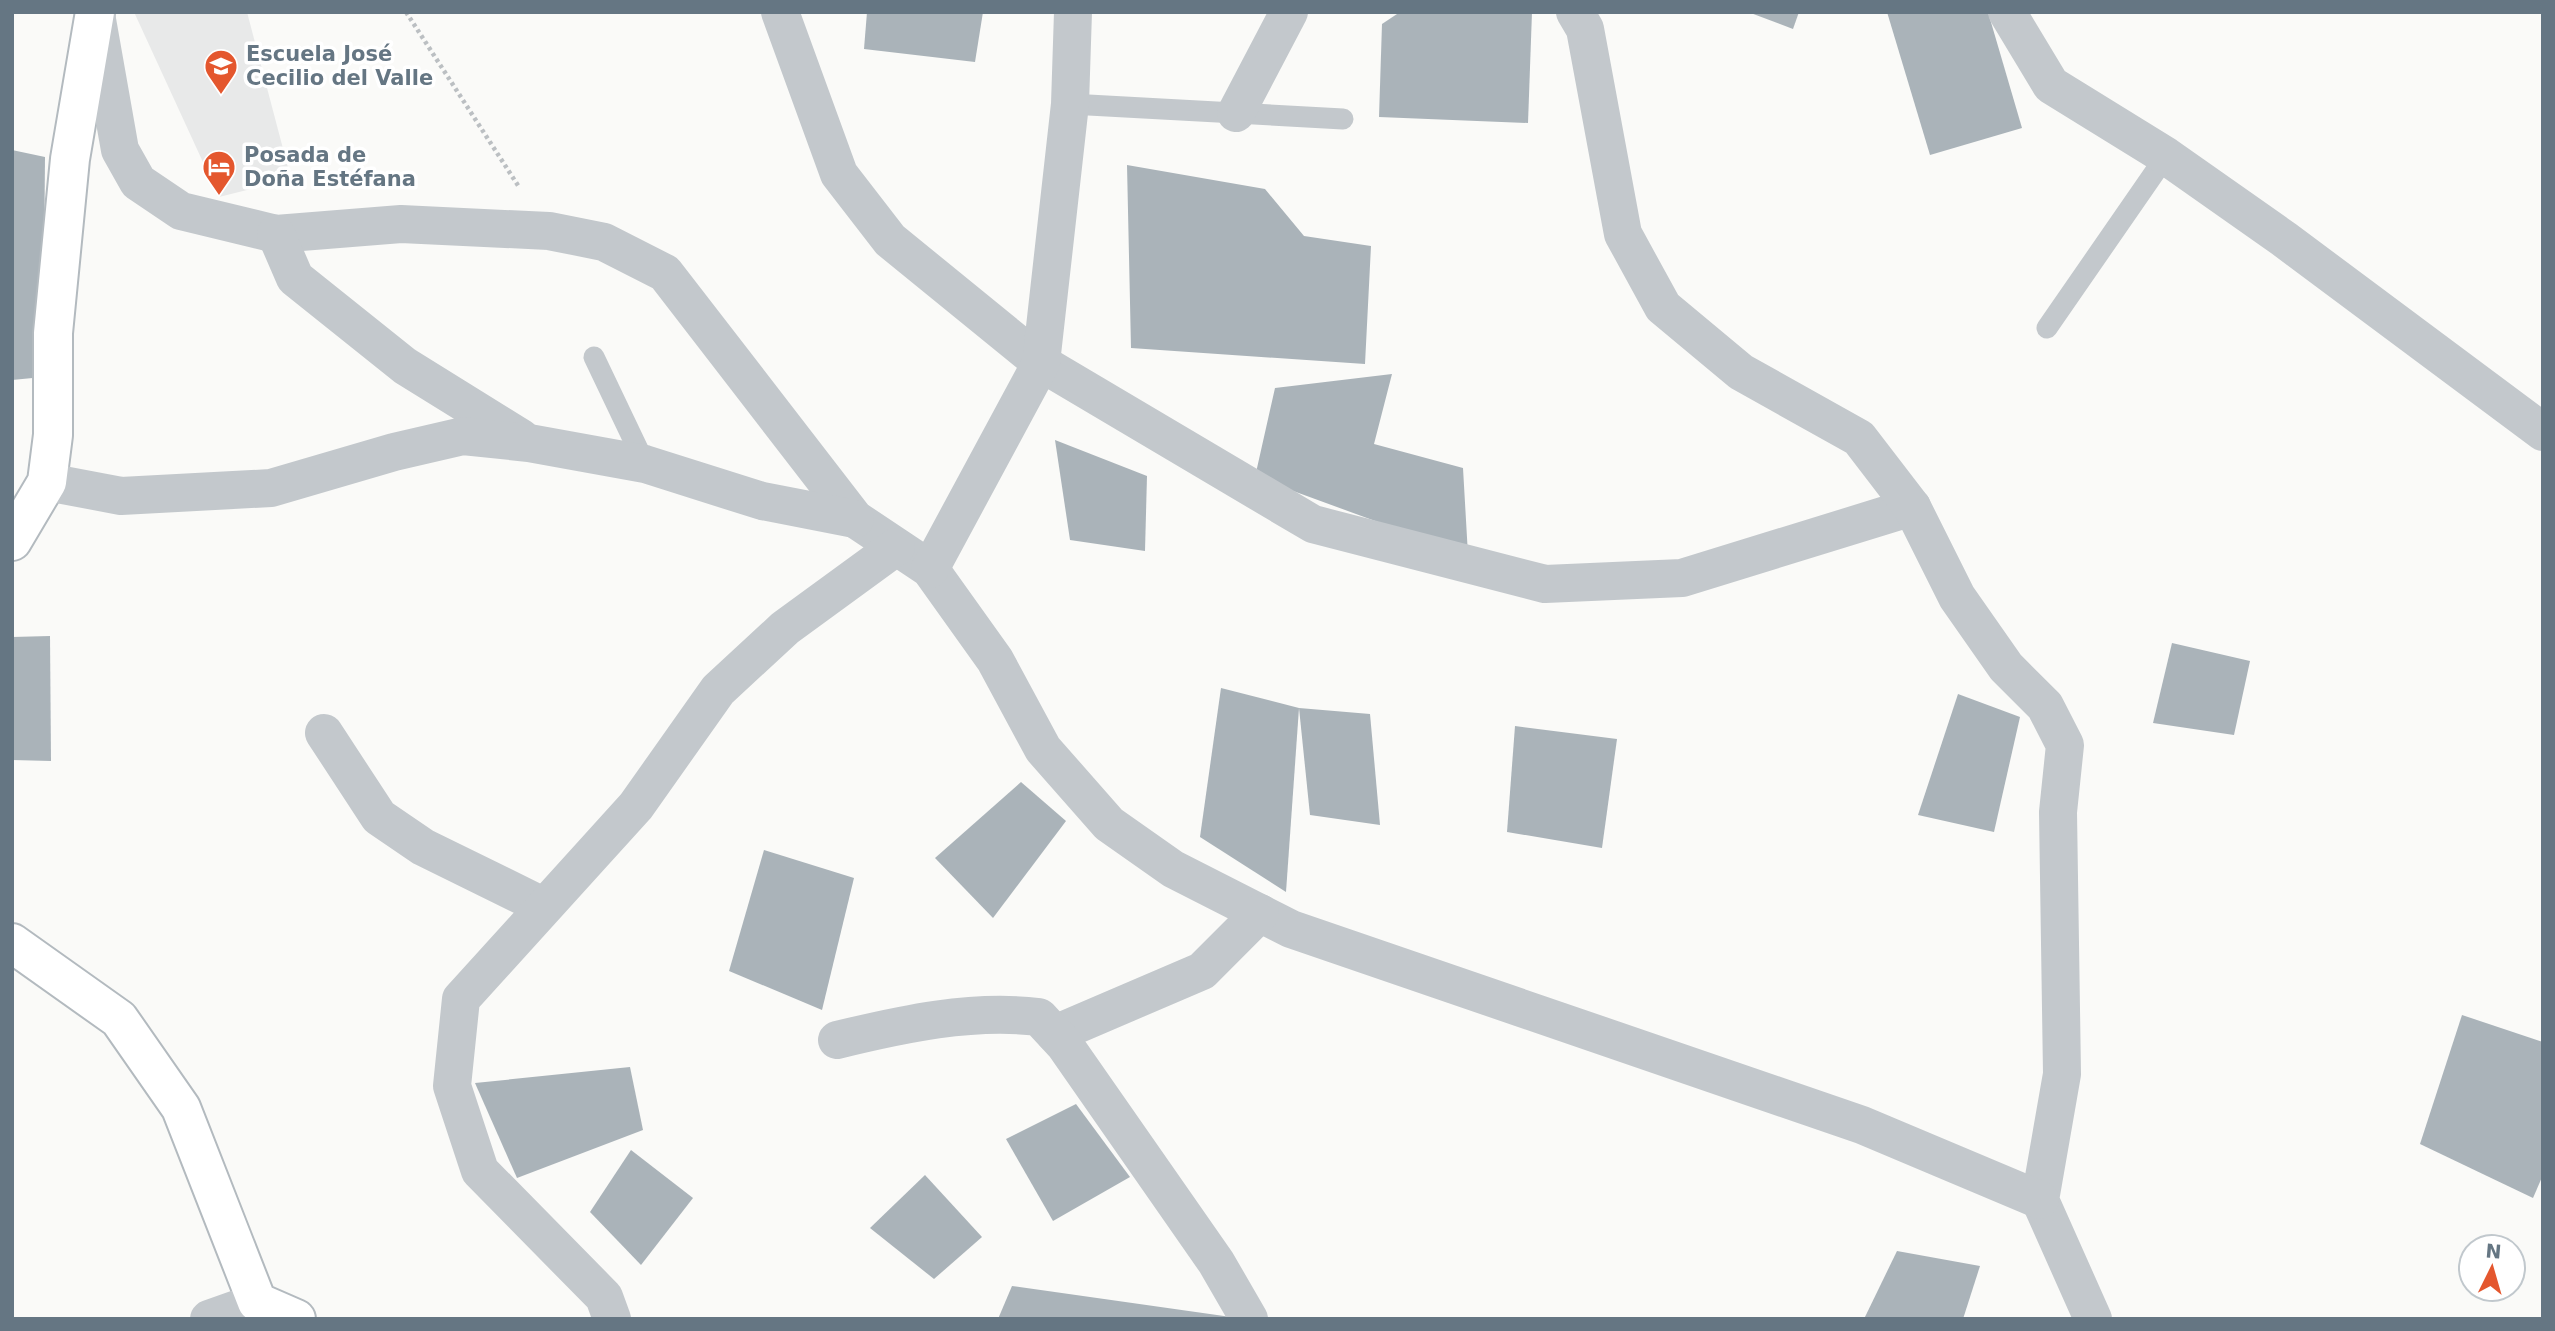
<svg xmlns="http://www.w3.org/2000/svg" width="2555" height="1331" font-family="'DejaVu Sans',sans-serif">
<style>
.built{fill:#e8e9e9}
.building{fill:#aab3b9}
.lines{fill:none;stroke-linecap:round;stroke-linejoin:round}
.secondary-casing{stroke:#b3babf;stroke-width:42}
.path{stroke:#bbbfc2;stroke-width:4.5;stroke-dasharray:3.5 3.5;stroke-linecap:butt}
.lane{stroke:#c3c8cc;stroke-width:21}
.street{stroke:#c3c8cc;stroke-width:38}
.secondary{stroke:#fff;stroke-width:38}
.labels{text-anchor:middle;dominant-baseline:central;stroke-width:7;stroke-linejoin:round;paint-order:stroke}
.poi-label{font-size:21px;font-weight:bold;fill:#657683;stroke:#fff;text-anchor:start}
</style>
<rect width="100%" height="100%" fill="#fafaf8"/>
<polygon class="built" points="134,12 247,12 291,179 219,197"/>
<g class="building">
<polygon points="867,12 983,12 975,62 864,49"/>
<polygon points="1400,12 1532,12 1528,123 1379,117 1382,24"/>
<polygon points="1748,12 1799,12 1793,29"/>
<polygon points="1887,12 1988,12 2022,128 1930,155"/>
<polygon points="12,150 45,157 43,377 12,380"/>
<polygon points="1127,165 1265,189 1304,236 1371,246 1365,364 1131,348"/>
<polygon points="1392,374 1374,444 1463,468 1468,555 1255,477 1275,388"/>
<polygon points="1055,440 1147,476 1145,551 1070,540"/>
<polygon points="50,636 51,761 12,760 12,637"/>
<polygon points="2172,643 2250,661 2234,735 2153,723"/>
<polygon points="1221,688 1299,708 1286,892 1200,837"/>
<polygon points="1958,694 2020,717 1994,832 1918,815"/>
<polygon points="1299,708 1370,714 1380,825 1310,815"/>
<polygon points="1515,726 1617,739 1602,848 1507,832"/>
<polygon points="1021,782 1066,821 993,918 935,858"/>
<polygon points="764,850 854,878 822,1010 729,971"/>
<polygon points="2462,1015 2543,1042 2543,1175 2533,1198 2420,1144"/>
<polygon points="630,1067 643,1130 517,1178 475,1083"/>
<polygon points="1076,1104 1130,1177 1053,1221 1006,1139"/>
<polygon points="631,1150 693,1198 641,1265 590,1212"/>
<polygon points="925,1175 982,1237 934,1279 870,1228"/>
<polygon points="1897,1251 1980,1266 1963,1319 1864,1319"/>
<polygon points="1012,1286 1231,1317 1231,1319 998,1319"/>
</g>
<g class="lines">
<defs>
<g id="secondary">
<polyline points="12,541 47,482 53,435 53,333 70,159 95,12"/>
<polyline points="12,943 119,1019 181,1108 257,1302 296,1319"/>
</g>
</defs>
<use href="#secondary" class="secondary-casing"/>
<polyline class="path" points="406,12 519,187"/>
<g class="lane">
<polyline points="1070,104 1343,119"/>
<polyline points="2047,328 2166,156"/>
<polyline points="594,357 645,464"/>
</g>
<g class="street">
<polyline points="780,12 839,174 890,240 1041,363 1313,524 1545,584 1682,578 1912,507"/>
<polyline points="1575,12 1585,29 1623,234 1663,307 1741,372 1859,438 1912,507 1957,597 2006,667 2045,706 2065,745 2058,812 2062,1074 2040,1200 2093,1319"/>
<polyline points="2007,12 2051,85 2166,156 2284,239 2543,432"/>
<polyline points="96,14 120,150 138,182 181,211 276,234 401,224 549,231 604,242 665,273 855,519 930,569 995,660 1043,749 1109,824 1173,869 1291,929 1862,1125 2040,1200"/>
<polyline points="1236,113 1289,12"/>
<polyline points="276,234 295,278 405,366 521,438"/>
<polyline points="47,482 121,496 271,488 394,452 463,436 529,443 645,464 762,501 855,519"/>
<polyline points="930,569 1041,363 1070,104 1073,12"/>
<polyline points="324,733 379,817 423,847 543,906"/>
<polyline points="1055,1034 1202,971 1260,913"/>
<path d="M837 1040C903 1024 971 1009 1039 1017L1064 1044 1216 1262 1249 1319"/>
<polyline points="209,1319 257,1302"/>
<polyline points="612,1319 604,1297 480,1171 452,1086 461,999 636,806 718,690 785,628 896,547"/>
</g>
<use href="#secondary" class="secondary"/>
</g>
<defs>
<symbol id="school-pin" viewBox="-11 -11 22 30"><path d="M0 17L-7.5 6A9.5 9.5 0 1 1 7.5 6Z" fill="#e4572e" stroke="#fff"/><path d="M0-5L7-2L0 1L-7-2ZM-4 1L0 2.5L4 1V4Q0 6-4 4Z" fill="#fff"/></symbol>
<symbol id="hotel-pin" viewBox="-11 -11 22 30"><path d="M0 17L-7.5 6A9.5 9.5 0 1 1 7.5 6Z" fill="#e4572e" stroke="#fff"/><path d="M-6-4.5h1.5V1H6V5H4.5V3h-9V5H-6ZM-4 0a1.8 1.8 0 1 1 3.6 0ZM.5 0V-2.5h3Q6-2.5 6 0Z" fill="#fff"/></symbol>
</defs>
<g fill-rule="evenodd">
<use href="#school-pin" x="202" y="47" width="38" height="52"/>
<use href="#hotel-pin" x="200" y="148" width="38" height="52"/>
</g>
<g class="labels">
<g class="poi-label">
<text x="246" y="54">Escuela José<tspan x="246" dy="24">Cecilio del Valle</tspan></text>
<text x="244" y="155">Posada de<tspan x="244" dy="24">Doña Estéfana</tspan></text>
</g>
</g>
<rect width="2555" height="1331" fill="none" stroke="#657683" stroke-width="28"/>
<g transform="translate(2492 1268) rotate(5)"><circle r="33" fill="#ffffff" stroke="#c1c8cd" stroke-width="2"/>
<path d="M0-5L12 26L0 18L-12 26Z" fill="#e4572e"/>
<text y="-10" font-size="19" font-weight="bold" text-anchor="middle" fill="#657683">N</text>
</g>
</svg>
